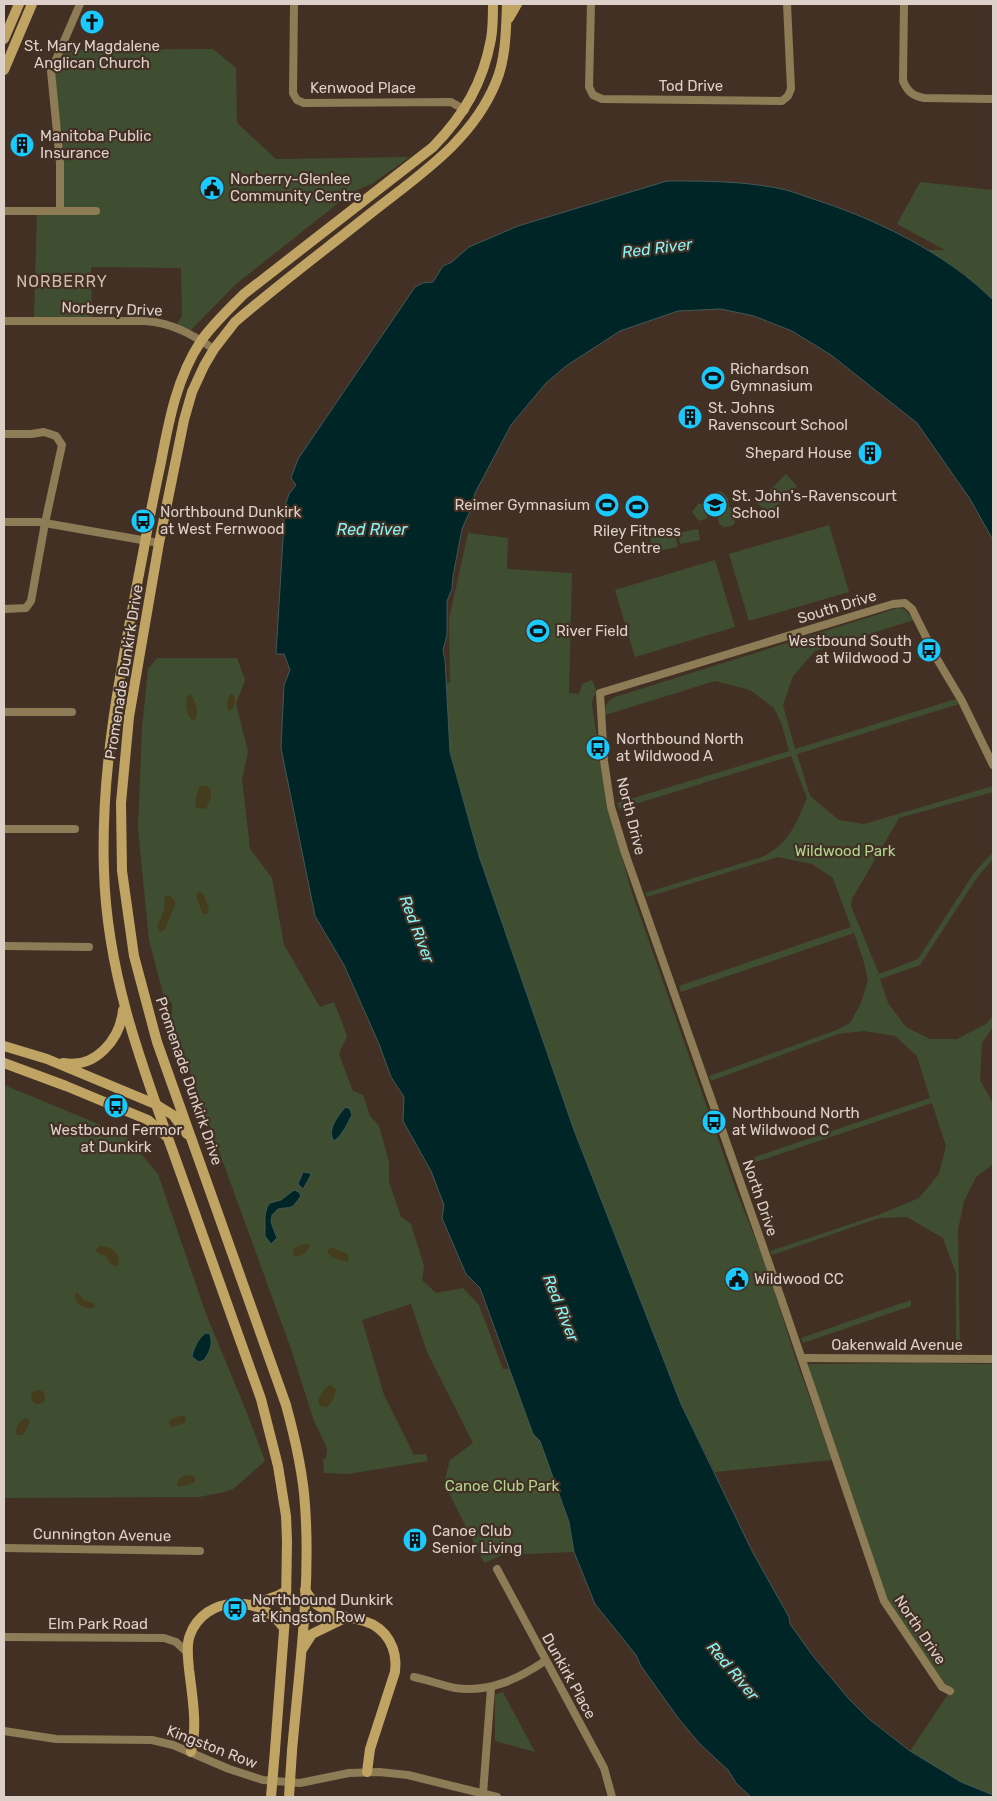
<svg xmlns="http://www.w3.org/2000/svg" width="997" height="1801" font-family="Rubik,sans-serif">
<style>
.green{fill:#3f4e31}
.sand{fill:#443c1c}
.water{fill:#002526;stroke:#425857}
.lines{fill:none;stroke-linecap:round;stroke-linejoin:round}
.street{stroke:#8d7c55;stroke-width:8}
.secondary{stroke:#c0a463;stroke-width:10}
.secondary-bridge{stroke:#c0a463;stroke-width:10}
.labels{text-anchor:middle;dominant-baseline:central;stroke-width:4.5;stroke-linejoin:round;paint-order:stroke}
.poi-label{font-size:15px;fill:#ddd0c9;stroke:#433025;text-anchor:start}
.street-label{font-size:15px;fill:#ddd0c9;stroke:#433025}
.park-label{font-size:15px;fill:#b0d58d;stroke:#433025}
.water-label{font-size:16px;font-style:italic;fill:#85f4f6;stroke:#433025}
.neighbourhood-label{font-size:16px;letter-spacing:1px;fill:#d2baac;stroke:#433025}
</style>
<rect width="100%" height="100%" fill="#433025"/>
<g class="green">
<polygon points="213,49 236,68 237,123 276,159 410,157 373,183 351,193 236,284 190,331 177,324 182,316 181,268 91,267 92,318 34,319 37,213 61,212 53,72 63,50"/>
<polygon points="920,182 993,190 993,300 962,272 926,250 945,250 897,224"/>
<polygon points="786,474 797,486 769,514 757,503"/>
<polygon points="721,491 728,498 729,507 733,510 735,522 732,526 724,527 719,524 716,509 710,498 716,492"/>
<polygon points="698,504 703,504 708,518 699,521 692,512"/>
<polygon points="829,525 849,592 749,621 729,554"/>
<polygon points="698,529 700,540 680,544 678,533"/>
<polygon points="468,533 508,538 507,569 572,573 569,693 579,694 582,684 592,680 597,692 593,698 592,704 607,803 632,893 737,1193 767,1268 795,1357 832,1460 715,1472 681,1404 574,1130 479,856 450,752 446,683 450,683 449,619"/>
<polygon points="675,533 678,547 653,552 650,537"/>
<polygon points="715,560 735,627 635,657 615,590"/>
<path d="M898 608 904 609 914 620 815 651 793 676 783 705 795 749 956 699 959 704 797 754 810 796 839 820 864 824 993 786V792L899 818 852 899 851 906 879 974 918 959 974 873 993 852V859L978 876 920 965 880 979 888 1003 906 1027 930 1039H957L986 1024 993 1016V1027L982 1043 980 1080 993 1103V1164L976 1177 964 1201 958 1230 960 1353H956V1274L943 1238 907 1217 879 1218 772 1255 770 1251 878 1215 919 1198 939 1174 946 1146 932 1103 741 1167 740 1162 930 1098 917 1056 895 1036 864 1031 838 1034 711 1081 709 1076 837 1030 850 1023 861 1003 868 980 863 959 854 933 681 992 679 986 851 927 833 878 812 864 778 857 647 897 645 893 762 857C789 844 796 824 807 798L791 756 619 809 617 803 789 751 782 725 774 708 750 690 715 681 605 715C604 706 607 701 615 697Z"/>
<polygon points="157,658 237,658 245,680 236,704 248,752 242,779 250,849 272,878 284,945 320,1007 334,1002 347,1036 339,1054 353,1091 363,1095 370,1116 379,1126 389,1162 389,1182 401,1217 411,1224 424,1266 422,1280 436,1293 463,1288 479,1305 503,1369 509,1369 533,1434 540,1441 551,1468 551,1472 569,1522 574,1552 502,1555 484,1563 444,1483 450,1460 473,1443 427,1352 411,1304 362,1320 384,1395 414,1455 426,1454 428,1461 348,1474 324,1473 323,1460 326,1458 327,1448 314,1421 291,1349 172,1022 172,1003 164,997 149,940 138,829 142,728 148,669"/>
<polygon points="4,1085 125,1135 158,1174 206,1314 247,1413 265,1461 233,1489 224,1492 199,1497 4,1498"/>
<polygon points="911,1300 911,1306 803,1343 801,1338"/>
<polygon points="923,1363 993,1364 993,1795 961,1782 910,1751 950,1691 942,1687 884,1601 836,1459 808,1364"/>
<polygon points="503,1692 535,1752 495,1741 495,1695"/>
</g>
<g class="sand">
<path d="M190 694C196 701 200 713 194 721L189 717C187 710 184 702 188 695Z"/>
<path d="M231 694H233C237 699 235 708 230 711L227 709C227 703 227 698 231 694Z"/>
<path d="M200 786H207L211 791V797L206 809 196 808C194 802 197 792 200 786Z"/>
<polygon points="198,892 201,892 204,895 209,910 207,914 203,914 196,896"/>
<polygon points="169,895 175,901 175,906 172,911 165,930 160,932 157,928 164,910 165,897"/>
<path d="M307 1243 310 1246C306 1253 301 1258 293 1255L294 1248Z"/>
<path d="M99 1246C111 1246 122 1253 118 1266L111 1265 106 1256 98 1253 96 1250Z"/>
<path d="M331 1247 347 1254 349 1261C341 1261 331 1259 327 1251Z"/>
<path d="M77 1292 84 1300 93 1303 95 1305 93 1308C85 1309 74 1304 75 1295Z"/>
<path d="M330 1385 336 1389 333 1400 327 1407 321 1406 318 1402C319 1396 325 1388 330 1385Z"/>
<circle cx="38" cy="1397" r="7"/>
<polygon points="180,1416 185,1416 186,1420 183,1424 171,1427 169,1424 170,1420"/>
<path d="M27 1418 30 1421 23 1435H17C14 1427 19 1421 27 1418Z"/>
<polygon points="186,1475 195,1477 195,1482 181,1487 178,1486 177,1484 179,1479"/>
</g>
<g class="water">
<path d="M667 181C704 181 741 181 777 188 789 190 801 195 813 199 876 219 946 253 993 300V540L970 499 917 423 831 355 792 331 754 316 721 309 678 311 620 331 566 366 546 383 511 425 475 493 470 511 462 529 453 576 452 589 447 601V635L443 650 445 660 450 752 479 856 574 1130 681 1404 752 1551 789 1617 790 1624 813 1656 848 1698 869 1719 910 1751 961 1782 993 1795V1797H751L736 1783 728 1770 700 1744 679 1719 641 1666 636 1655 595 1604 574 1552 569 1522 540 1441 533 1434 480 1288 466 1274 442 1218 444 1205 431 1171 403 1121 404 1097 391 1077 379 1044 344 965 315 916 281 748 284 685 290 670 284 654H276L285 506 289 494 296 485 291 478 298 459 415 287 423 283 433 282 443 266 452 262 469 247 518 226Z"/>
<path d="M346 1107 350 1109 352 1115C347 1124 342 1136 334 1141 326 1131 338 1115 346 1107Z"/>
<polygon points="303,1172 310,1173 311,1175 303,1189 298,1184"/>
<path d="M294 1190 299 1192 301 1196C290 1210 295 1206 278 1209L272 1215 271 1222 277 1238 271 1244 265 1236V1216L267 1207 270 1203 281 1200Z"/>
<path d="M206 1333 210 1334C213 1344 210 1352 204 1360L199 1362 192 1357C193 1349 199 1337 206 1333Z"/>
</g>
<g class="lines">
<g class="street">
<polyline points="294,4 293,93 297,100 304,103 451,102 465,110"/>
<polyline points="591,4 589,87 593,95 602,99 782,101 788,96 791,89 787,4"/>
<path d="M904 4 903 81C908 92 913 96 924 98L993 99"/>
<polyline points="4,211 96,211"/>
<polyline points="60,211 60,163 51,71 80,4"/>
<path d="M4 321H145C173 323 191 334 214 349"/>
<polyline points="4,434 31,434 44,432 56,436 62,445 45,523 31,601 26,608 4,609"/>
<polyline points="4,522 39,522 159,543"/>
<polyline points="4,712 72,712"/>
<polyline points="4,829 75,829"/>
<polyline points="4,946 89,947"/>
<polyline points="802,1358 993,1359"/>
<polyline points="4,1548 200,1551"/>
<polyline points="497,1569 604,1768 612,1797"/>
<polyline points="4,1637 164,1638 176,1642 188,1653"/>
<path d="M414 1677C428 1680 441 1685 455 1688 489 1693 518 1679 545 1661"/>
<polyline points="950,1691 942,1687 884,1601 781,1298 625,853 611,807 604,761 600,693 893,604 905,603 912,609 937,659 962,701 993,765"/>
<polyline points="4,1731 56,1739 152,1740 173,1745 229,1769 263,1780 300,1783 349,1773 379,1772 408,1775 497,1797"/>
<polyline points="483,1794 491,1688"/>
</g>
<g class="secondary">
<polyline points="509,18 517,4"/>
<polyline points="4,39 19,4"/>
<polyline points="4,70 32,4"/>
<polyline points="4,1046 47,1059 155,1104 173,1115 187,1134"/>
<polyline points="4,1063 66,1086 148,1120 166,1136"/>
<path d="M63 1063C95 1069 120 1040 123 1010"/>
<path d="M305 1590C309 1596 312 1601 317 1605 332 1616 348 1616 364 1621 387 1628 398 1649 395 1672L370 1749 367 1772"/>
<polyline points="250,1605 277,1596 286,1591"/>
<polyline points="303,1648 312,1634 345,1618"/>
<path d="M275 1750 286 1604 287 1541 286 1516 278 1466 261 1399C233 1320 205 1242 177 1163 142 1066 107 975 104 871 100 761 124 654 144 548 149 519 155 490 161 462 169 420 177 377 201 341 213 324 229 309 244 294L433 147C464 115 483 83 491 39 493 28 493 15 493 4"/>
<path d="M292 1751C299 1670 311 1587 305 1505 303 1471 295 1438 286 1405L157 1042 134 956 122 871 121 803 129 717 159 543 184 420 192 392 204 366 214 349 235 322C279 284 326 249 371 213 419 175 472 141 496 82 506 58 506 30 507 4"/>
<path d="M191 1752C198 1726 192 1695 189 1669 188 1658 186 1645 190 1635 205 1595 260 1594 283 1627"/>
</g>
<g class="secondary-bridge">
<polyline points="271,1797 275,1750"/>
<polyline points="289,1797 292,1751"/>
</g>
</g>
<defs>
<symbol id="church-disc" viewBox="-11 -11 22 22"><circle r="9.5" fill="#1acafc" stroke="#433025"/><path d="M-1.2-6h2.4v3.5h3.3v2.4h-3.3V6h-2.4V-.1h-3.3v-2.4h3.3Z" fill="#111"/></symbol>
<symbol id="building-disc" viewBox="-11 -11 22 22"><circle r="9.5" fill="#1acafc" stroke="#433025"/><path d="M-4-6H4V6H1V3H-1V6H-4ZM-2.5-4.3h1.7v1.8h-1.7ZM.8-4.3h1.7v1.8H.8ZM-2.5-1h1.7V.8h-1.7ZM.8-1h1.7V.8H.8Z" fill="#111"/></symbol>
<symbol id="civic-disc" viewBox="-11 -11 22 22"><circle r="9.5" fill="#1acafc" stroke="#433025"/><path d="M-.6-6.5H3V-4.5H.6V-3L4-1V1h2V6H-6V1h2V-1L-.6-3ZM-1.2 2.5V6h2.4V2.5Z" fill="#111"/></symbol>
<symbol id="stadium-disc" viewBox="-11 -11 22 22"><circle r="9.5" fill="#1acafc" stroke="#433025"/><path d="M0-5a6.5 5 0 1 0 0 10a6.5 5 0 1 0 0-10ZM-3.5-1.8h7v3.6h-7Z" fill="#111"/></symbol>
<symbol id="school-disc" viewBox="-11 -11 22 22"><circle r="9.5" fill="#1acafc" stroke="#433025"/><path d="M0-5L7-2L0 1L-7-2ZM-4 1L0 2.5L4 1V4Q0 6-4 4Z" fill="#111"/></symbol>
<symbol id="bus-disc" viewBox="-11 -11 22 22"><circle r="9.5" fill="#1acafc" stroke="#433025"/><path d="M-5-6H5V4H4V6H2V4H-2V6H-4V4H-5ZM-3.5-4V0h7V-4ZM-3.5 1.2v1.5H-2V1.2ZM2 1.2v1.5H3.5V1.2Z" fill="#111"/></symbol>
</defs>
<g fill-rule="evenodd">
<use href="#church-disc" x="78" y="8" width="28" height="28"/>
<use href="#building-disc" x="8" y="131" width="28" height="28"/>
<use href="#civic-disc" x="198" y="174" width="28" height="28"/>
<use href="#stadium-disc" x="699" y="364" width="28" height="28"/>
<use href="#building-disc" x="676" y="403" width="28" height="28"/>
<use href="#building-disc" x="856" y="439" width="28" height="28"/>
<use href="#stadium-disc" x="593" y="491" width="28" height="28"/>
<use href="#school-disc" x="701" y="491" width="28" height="28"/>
<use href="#stadium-disc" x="623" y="493" width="28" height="28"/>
<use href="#bus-disc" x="129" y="507" width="28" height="28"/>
<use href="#stadium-disc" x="524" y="617" width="28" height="28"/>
<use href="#bus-disc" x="915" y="636" width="28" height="28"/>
<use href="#bus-disc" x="584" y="734" width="28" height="28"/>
<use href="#bus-disc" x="102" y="1092" width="28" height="28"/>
<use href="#bus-disc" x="700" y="1108" width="28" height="28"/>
<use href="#civic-disc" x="723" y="1265" width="28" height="28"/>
<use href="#building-disc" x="401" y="1526" width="28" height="28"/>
<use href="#bus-disc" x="221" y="1595" width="28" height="28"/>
</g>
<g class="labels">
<g class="poi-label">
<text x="92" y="46" text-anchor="middle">St. Mary Magdalene<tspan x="92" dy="17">Anglican Church</tspan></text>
<text x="40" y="136">Manitoba Public<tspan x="40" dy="17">Insurance</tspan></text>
<text x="230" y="179">Norberry-Glenlee<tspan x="230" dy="17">Community Centre</tspan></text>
<text x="730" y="369">Richardson<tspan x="730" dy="17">Gymnasium</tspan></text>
<text x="708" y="408">St. Johns<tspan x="708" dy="17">Ravenscourt School</tspan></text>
<text x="852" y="453" text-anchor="end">Shepard House</text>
<text x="732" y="496">St. John's-Ravenscourt<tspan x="732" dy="17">School</tspan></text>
<text x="590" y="505" text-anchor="end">Reimer Gymnasium</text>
<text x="160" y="512">Northbound Dunkirk<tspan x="160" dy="17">at West Fernwood</tspan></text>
<text x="637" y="531" text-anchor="middle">Riley Fitness<tspan x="637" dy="17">Centre</tspan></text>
<text x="556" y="631">River Field</text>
<text x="912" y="641" text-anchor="end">Westbound South<tspan x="912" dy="17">at Wildwood J</tspan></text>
<text x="616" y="739">Northbound North<tspan x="616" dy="17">at Wildwood A</tspan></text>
<text x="732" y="1113">Northbound North<tspan x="732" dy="17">at Wildwood C</tspan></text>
<text x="116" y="1130" text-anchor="middle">Westbound Fermor<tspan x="116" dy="17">at Dunkirk</tspan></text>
<text x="754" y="1279">Wildwood CC</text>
<text x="432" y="1531">Canoe Club<tspan x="432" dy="17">Senior Living</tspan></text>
<text x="252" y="1600">Northbound Dunkirk<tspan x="252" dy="17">at Kingston Row</tspan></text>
</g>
<g class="street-label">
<text x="691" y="86">Tod Drive</text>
<text x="363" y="88">Kenwood Place</text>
<text transform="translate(112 309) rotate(2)">Norberry Drive</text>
<text transform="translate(837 607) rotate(-17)">South Drive</text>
<text transform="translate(124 672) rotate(-81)">Promenade Dunkirk Drive</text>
<text transform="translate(631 816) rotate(76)">North Drive</text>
<text transform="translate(189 1081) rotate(71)">Promenade Dunkirk Drive</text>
<text transform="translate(760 1198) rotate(71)">North Drive</text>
<text x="897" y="1345">Oakenwald Avenue</text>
<text transform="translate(102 1535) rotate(1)">Cunnington Avenue</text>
<text x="98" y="1624">Elm Park Road</text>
<text transform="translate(920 1630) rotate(56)">North Drive</text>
<text transform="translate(569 1676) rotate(61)">Dunkirk Place</text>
<text transform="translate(212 1747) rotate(21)">Kingston Row</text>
</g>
<g class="park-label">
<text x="845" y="851">Wildwood Park</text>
<text x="502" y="1486">Canoe Club Park</text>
</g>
<g class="water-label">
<text transform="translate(657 248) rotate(-7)">Red River</text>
<text x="372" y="529">Red River</text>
<text transform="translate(417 929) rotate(69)">Red River</text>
<text transform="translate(561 1308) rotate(68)">Red River</text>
<text transform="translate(733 1671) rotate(50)">Red River</text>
</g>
<g class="neighbourhood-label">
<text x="62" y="281">NORBERRY</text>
</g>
</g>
<rect width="997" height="1801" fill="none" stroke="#ddd0c9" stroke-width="10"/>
</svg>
